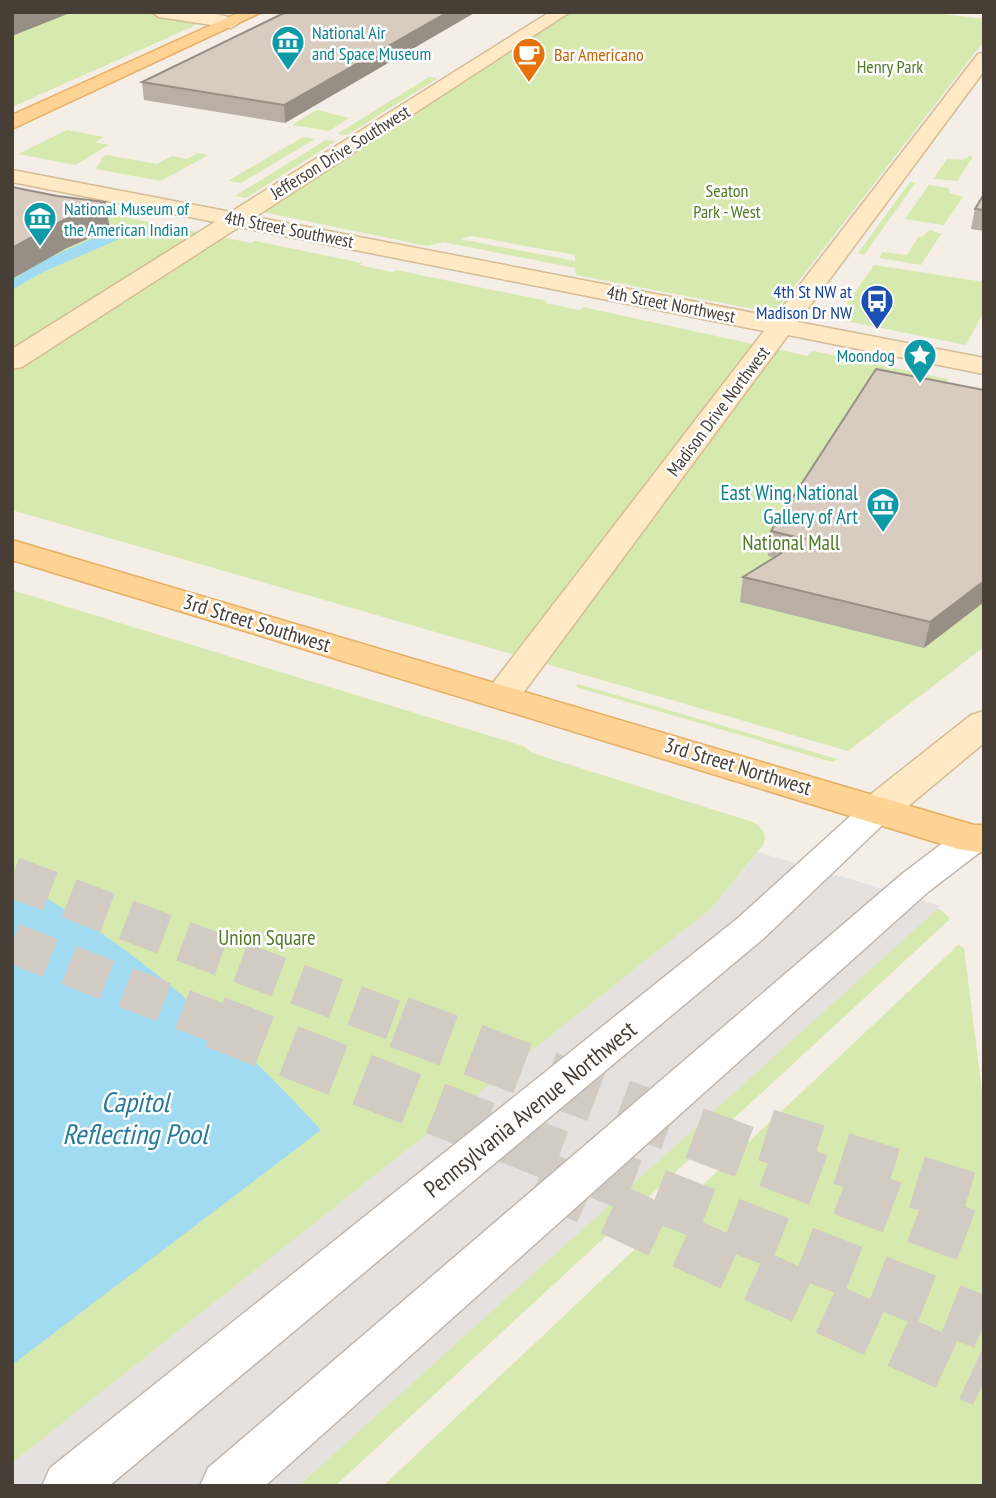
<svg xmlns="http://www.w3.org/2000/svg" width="996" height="1498" font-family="'PT Sans Narrow',sans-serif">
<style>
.green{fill:#d6e9ae;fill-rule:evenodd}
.parking{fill:#e4e1df}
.water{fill:#a1dbf2}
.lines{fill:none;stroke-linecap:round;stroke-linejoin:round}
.highway-tunnel-far1{stroke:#d1cbc3;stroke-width:41;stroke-dasharray:41 20;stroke-linecap:butt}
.highway-tunnel{stroke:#d1cbc3;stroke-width:53;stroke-dasharray:53 26;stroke-linecap:butt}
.street-casing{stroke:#c2b7ac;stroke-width:3}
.secondary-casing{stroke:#d5bc95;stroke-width:3}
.primary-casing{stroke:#e6ae62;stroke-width:3}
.street{fill:#fff;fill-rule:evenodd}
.secondary{fill:#ffeac5;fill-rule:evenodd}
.primary{fill:#ffd394;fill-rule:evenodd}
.wall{fill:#baafa4}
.shaded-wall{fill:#978e86}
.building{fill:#d8cbbf;stroke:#978e86;stroke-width:2}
.labels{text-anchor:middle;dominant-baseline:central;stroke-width:5;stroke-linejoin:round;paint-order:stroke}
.far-culture-label{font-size:18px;fill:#0d838f;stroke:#fff;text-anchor:start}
.far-food-label{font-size:18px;fill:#c56008;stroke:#fff;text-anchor:start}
.far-park-label{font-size:18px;fill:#517a27;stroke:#fff}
.far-street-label{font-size:18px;fill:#473e35;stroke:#fff}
.far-transit-label{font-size:18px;fill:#164399;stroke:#fff;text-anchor:end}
.culture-label{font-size:21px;fill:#0d838f;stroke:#fff;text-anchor:end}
.park-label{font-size:21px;fill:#517a27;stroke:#fff}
.street-label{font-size:21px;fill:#473e35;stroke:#fff}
.near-street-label{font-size:24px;fill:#473e35;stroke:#fff}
.near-water-label{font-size:28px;font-style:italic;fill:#287a9c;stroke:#fff}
</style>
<rect width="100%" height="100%" fill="#f4eee6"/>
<g class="green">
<polygon points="59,12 143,12 205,21 12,107 12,31"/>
<path d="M572 12H926L984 19V41L777 309 759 310 576 275 575 268 443 242 427 246 263 212ZM472 236 575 255V261L459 239Z"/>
<polygon points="429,77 438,78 347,135 337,134"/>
<polygon points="317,110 349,118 329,131 292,125"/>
<polygon points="67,130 104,137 95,142 109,145 75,165 18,154"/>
<polygon points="303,137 315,139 241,183 228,181"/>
<polygon points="326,140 336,141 246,198 235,196"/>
<polygon points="198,153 208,155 161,181 95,169 102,160 100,159 106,155 157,164 172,156 187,159"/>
<polygon points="970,156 973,157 957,181 933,179 947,159 962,160"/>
<polygon points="910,182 916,182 864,255 858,253"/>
<polygon points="929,185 949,188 950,193 963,197 944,225 905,219"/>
<polygon points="12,194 251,243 255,241 362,263 359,265 392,272 396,270 547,301 545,303 580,310 583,307 808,356 812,351 948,379 946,384 984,392 984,647 848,751 12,510"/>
<polygon points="930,230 941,234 921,265 879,258 882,252 907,255 918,237 922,237"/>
<polygon points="874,265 984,282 984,311 966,345 836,319"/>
<path d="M12 590 523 746 532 753 753 822C762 828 768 834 763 845L712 908 12 1463Z"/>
<polygon points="578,684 837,759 832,762 576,687"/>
<polygon points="938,908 949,917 949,920 335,1486 298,1486"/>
<polygon points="958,945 964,948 984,1108 984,1486 383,1486"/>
</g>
<polygon class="parking" points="758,852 941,906 298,1486 12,1486 12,1463 712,908"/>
<g class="water">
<polygon points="117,228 126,233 117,240 43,272 12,290 12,280 42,261 94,238 99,232"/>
<path d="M12 879C130 941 231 1032 321 1130L12 1365Z"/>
</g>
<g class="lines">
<g class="highway-tunnel-far1">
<polyline points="12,877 404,1024"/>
<polyline points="12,943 220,1024"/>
</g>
<g class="highway-tunnel">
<polyline points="215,1022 984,1323"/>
<polyline points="399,1022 984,1242"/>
<polyline points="766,1135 984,1203"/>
<polyline points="540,1176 984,1381"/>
</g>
<defs>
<g id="street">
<polygon points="880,796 892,800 897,808 892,816 764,938 109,1486 42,1486 50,1468 738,918 868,800"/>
<polygon points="973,827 984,830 984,849 928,892 265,1486 200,1486 208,1468 902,874 960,830"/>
</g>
<g id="secondary">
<path d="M151 12C171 12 226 9 239 23L231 28 159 17Z"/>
<polygon points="550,12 570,12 255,217 775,317 978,54 984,53 984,71 798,322 984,358 984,374 788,335 515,704 502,707 489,704 484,696 489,688 764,331 239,227 22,367 12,369 12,349 215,222 12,182 12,170 231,212"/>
<polygon points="984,711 984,743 894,818 880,822 866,818 860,808 866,798 971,715"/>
</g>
<g id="primary">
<polygon points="240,12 262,12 12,129 12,115"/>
<polygon points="12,540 974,825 984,825 984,853 958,849 12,560"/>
</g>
</defs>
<use href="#street" class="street-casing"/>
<use href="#secondary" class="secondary-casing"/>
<use href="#primary" class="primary-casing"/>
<use href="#street" class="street"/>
<use href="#secondary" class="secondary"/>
<use href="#primary" class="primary"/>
</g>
<g class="wall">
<polygon points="286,12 285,123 144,100 142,82"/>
<polygon points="984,194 984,231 971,229 975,209"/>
<polygon points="984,390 984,602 924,648 740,602 743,577 774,558 768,556 771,531"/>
</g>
<g class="shaded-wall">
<polygon points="12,12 70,12 70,13 12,36"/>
<polygon points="448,12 476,12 285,123 284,105"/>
<polygon points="105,202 110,229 65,249 12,279 12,248 60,222"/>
<polygon points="984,581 984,602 924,648 930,622"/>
</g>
<g class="building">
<polygon points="286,12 448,12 284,105 142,82"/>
<polygon points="12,187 57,196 105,202 60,222 12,248"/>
<polygon points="984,194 984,210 975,209"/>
<polygon points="876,369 984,390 984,581 930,622 743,577 804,539 771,531"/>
</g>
<defs>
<symbol id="museum-pin" viewBox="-11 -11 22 30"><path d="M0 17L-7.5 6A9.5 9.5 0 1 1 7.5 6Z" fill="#0f9aa8" stroke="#fff"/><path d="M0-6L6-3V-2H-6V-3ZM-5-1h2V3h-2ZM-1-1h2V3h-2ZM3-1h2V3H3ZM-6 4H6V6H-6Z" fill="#fff"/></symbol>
<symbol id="cafe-pin" viewBox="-11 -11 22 30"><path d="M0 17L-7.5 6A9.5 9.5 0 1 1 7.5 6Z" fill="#e8710a" stroke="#fff"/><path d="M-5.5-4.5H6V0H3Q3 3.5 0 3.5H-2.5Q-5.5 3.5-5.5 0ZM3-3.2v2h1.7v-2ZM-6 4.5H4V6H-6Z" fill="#fff"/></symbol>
<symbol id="bus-pin" viewBox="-11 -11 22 30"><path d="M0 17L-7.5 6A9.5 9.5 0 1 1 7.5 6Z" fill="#1a4fb4" stroke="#fff"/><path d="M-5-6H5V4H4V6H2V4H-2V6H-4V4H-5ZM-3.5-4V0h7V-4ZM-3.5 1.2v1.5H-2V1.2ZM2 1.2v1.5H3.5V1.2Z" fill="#fff"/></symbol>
<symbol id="sight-pin" viewBox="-11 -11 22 30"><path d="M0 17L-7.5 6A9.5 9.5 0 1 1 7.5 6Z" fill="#0f9aa8" stroke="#fff"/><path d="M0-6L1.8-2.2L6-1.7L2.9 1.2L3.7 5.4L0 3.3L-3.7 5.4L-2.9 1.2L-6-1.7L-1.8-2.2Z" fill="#fff"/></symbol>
</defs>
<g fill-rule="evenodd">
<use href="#museum-pin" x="269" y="23" width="38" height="52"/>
<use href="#cafe-pin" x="510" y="35" width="38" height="52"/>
<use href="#museum-pin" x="21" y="199" width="38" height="52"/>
<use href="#bus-pin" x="858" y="282" width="38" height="52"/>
<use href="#sight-pin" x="901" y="336" width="38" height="52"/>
<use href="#museum-pin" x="864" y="485" width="38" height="52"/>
</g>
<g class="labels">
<g class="far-culture-label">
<text x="312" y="32">National Air<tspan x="312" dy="21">and Space Museum</tspan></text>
<text x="64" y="208">National Museum of<tspan x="64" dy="21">the American Indian</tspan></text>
<text x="895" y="355" text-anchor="end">Moondog</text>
</g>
<g class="far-food-label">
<text x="554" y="54">Bar Americano</text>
</g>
<g class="far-park-label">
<text x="890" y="66">Henry Park</text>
<text x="727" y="190">Seaton<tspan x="727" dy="21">Park - West</tspan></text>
</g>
<g class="far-street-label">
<text transform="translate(340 152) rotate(-32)">Jefferson Drive Southwest</text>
<text transform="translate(289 229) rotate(11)">4th Street Southwest</text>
<text transform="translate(671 304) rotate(11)">4th Street Northwest</text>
<text transform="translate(718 411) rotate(-53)">Madison Drive Northwest</text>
</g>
<g class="far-transit-label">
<text x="852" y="291">4th St NW at<tspan x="852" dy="21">Madison Dr NW</tspan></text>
</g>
<g class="culture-label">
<text x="858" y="492">East Wing National<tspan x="858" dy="24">Gallery of Art</tspan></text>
</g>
<g class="park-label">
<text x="791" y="542">National Mall</text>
<text x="267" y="937">Union Square</text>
</g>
<g class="street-label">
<text transform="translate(257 623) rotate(17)">3rd Street Southwest</text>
<text transform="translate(738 766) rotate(17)">3rd Street Northwest</text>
</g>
<g class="near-street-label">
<text transform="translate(530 1109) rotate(-39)">Pennsylvania Avenue Northwest</text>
</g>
<g class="near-water-label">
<text x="135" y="1101">Capitol<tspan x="135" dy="32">Reflecting Pool</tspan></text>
</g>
</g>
<rect width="996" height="1498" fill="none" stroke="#473e35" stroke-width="28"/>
</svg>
